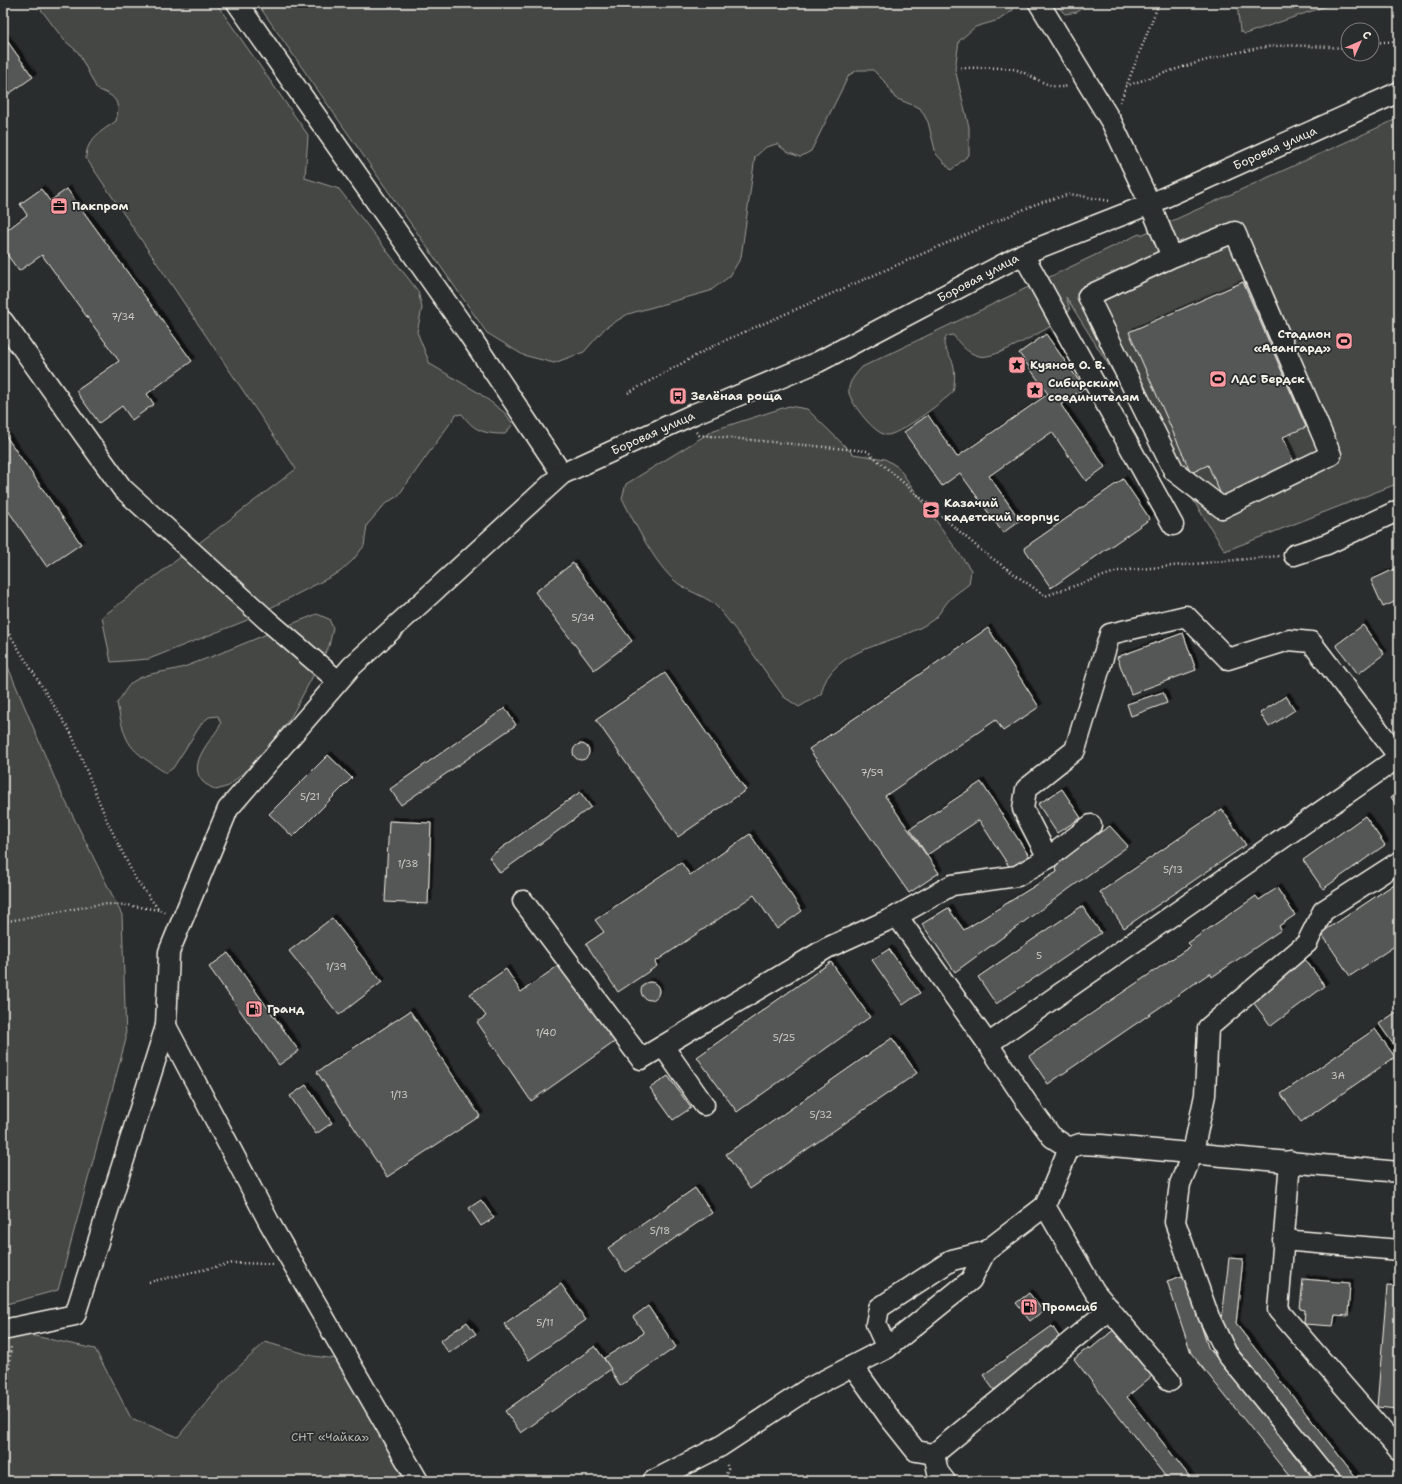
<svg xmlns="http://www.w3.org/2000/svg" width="1402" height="1484" font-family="'Shantell Sans',sans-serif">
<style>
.green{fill:#444645;stroke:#9c9c96}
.building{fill:#555756;stroke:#f4f1e8;filter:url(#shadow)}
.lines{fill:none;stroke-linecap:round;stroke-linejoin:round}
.minor-casing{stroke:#f4f1e8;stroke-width:23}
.path{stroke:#f4f1e8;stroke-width:2.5;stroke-dasharray:1 3;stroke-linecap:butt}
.minor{stroke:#2a2d2e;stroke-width:20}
.labels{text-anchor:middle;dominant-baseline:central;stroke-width:3.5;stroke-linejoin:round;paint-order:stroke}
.number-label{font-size:10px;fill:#cccac4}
.street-label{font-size:12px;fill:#f4f1e8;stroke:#2a2d2e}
.poi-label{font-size:12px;font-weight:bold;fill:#f4f1e8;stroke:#2a2d2e;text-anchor:start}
.park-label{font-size:12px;fill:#b6b5af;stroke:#2a2d2e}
</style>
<defs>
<filter id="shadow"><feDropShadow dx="3.5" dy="-3.5" stdDeviation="0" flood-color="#0009"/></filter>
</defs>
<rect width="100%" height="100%" fill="#2a2d2e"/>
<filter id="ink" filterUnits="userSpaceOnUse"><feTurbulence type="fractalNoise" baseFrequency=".025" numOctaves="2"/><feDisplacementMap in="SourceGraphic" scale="8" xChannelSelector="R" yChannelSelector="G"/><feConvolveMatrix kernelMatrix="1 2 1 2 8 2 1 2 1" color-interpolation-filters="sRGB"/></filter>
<g filter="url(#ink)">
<g class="green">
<path d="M36 3H216L308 135 305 178 339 189 418 291 422 308 417 332 430 364 479 393 505 413 513 424 505 434C484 434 474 431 462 414L456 415 398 496 386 503 367 525 364 546 353 560 340 572 245 621 149 659 111 662 102 617 296 469 86 158C86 139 102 131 116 121 121 101 115 96 97 89L78 52 64 40Z"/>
<polygon points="257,3 1013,3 1013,10 999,20 975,27 959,41 955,69 969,127 969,155 951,170 936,154 928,122 920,108 895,98 886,83 873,70 858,70 849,75 811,151 800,157 787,152 777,144 766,147 755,157 741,257 730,276 710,291 628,314 605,328 584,352 554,363 523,355 487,333"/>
<polygon points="1054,3 1088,3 1077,12 1065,14"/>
<polygon points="1237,3 1335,3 1245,34 1240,31"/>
<path d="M1399 118V483L1225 551 1066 297 1070 310 1064 319C1048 327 995 361 979 356 967 353 961 345 953 335L947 336C939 346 950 354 953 363 955 370 955 377 954 384 954 388 954 390 952 393 943 401 897 437 886 435 874 433 852 405 849 393 847 383 856 374 862 367L1139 234 1141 235Z"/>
<path d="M789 406 807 409 853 454 885 459 898 467 971 570 969 584C963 589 955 594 950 599 944 605 940 614 934 619 900 646 831 644 821 694L799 707 784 697C762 668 742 636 718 608 709 597 693 594 682 586 658 572 634 522 622 498L626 484 714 430Z"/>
<path d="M317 614 329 619 333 628 329 646 292 715 266 751 229 786 216 790C213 788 206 785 203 782 186 763 212 740 221 724L218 716 209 717 202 723 173 768 166 773C128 748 126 747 117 703 122 697 127 685 134 681 148 672 168 672 184 667 229 651 272 631 317 614Z"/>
<polygon points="3,655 57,784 122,915 126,1039 58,1290 3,1305"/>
<polygon points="20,1333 95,1349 131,1418 178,1437 223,1382 265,1342 313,1356 337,1359 406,1481 3,1481 3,1337"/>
</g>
<g class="building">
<polygon points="3,35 33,77 3,98"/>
<polygon points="41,189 50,201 67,189 192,361 147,394 154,404 132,420 122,406 99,423 76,391 119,361 42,255 19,271 3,249 3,233 27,215 20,204"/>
<polygon points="1243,282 1306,427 1283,437 1295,465 1222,497 1208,465 1191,473 1129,332"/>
<polygon points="1046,334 1084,388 1061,405 1105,467 1086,481 1052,432 989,476 1020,520 1003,533 960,473 942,486 904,432 928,415 957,457 1048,394 1019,353"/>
<polygon points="3,432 81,544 47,567 3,503"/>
<polygon points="1123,479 1150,519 1051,588 1024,548"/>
<polygon points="573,563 632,641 594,670 535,592"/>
<polygon points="1399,567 1399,600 1383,607 1371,580"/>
<polygon points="1363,625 1384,654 1358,674 1336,645"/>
<polygon points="988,628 1039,707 1003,731 996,720 885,796 939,873 909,893 809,749"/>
<polygon points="1183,633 1196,670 1131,694 1117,657"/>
<polygon points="665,673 746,790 678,837 596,720"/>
<polygon points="1163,692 1167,703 1131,716 1127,704"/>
<polygon points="1286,696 1295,710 1269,727 1260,713"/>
<polygon points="505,708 516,725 401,805 390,789"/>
<circle cx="581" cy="752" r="8"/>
<polygon points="328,755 352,778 293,837 269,814"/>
<polygon points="981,782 1031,859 1012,871 979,820 927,855 910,829"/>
<polygon points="1062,789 1081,818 1057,833 1038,804"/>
<polygon points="580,792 591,807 500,873 489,857"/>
<polygon points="1399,792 1399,808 1391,797"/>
<polygon points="1222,809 1246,845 1124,928 1100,892"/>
<polygon points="1365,816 1385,845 1323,889 1303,860"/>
<polygon points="389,821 431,823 428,904 385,902"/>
<polygon points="1110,826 1128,846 955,972 922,924 948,908 964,930 1057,872 1055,861"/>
<polygon points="750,834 802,911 777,929 754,895 655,962 657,966 618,992 586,944 604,932 595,920 681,862 690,875"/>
<polygon points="1399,881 1399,943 1350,976 1321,933"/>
<polygon points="1277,888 1295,915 1279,926 1281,930 1212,977 1210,973 1048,1084 1029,1056 1191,946 1188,943 1256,896 1259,900"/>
<polygon points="1082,906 1101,933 996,1004 978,977"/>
<polygon points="332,918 382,982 339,1015 289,951"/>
<polygon points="889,949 920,993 903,1005 872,960"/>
<polygon points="228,953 299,1051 279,1065 209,967"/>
<polygon points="1304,958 1325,986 1271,1026 1250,998"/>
<polygon points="831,962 870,1017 737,1112 697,1057"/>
<polygon points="562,963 616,1041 531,1101 477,1022 486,1016 470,994 506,969 521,992"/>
<circle cx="650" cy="991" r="9"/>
<polygon points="1399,1010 1399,1050 1398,1051 1379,1024"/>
<polygon points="410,1011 480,1116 387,1177 317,1072"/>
<polygon points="1375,1029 1395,1057 1301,1122 1281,1094"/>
<polygon points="892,1038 917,1073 750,1189 726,1154"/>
<polygon points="668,1076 691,1108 673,1120 650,1088"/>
<polygon points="306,1085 332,1123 316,1134 290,1096"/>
<polygon points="695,1188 712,1213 625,1272 608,1248"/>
<polygon points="481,1200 494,1218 481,1226 469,1208"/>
<polygon points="1229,1258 1243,1259 1236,1324 1359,1481 1341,1481 1221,1328"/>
<polygon points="1185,1275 1208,1347 1315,1481 1293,1481 1191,1353 1167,1281"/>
<polygon points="1303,1279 1350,1283 1348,1316 1335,1315 1333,1326 1304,1324 1305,1310 1300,1309"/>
<polygon points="561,1284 586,1320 529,1360 504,1324"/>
<polygon points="1387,1286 1399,1287 1399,1409 1377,1407"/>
<polygon points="1029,1293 1043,1311 1030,1321 1016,1303"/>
<polygon points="648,1306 676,1347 620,1386 604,1358 644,1333 633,1317"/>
<polygon points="467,1322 476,1334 449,1353 440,1341"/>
<polygon points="1121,1324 1159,1370 1127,1397 1193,1481 1169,1481 1074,1359 1089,1347 1090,1349"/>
<polygon points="1052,1326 1062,1341 994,1390 983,1375"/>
<polygon points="595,1346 611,1369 521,1433 505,1411"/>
</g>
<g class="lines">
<defs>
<g id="minor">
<polyline points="237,3 470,336 562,474"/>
<polyline points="1039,3 1112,123 1150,204 1172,257 1235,232 1331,455 1222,508 1174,471 1088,296 1172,257"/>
<polyline points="1023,254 1173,525"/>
<polyline points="3,321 122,488 267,620 338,681"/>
<polyline points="1294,555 1327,544 1399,510"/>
<polyline points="523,901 641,1059 827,948 897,916 952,885 1017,876 1048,858 1091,825"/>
<polyline points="897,916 988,1044 1029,1106 1052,1137 1069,1148"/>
<polyline points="166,1026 269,1222 418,1481"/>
<polyline points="988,1044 1399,757 1311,642 1289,640 1228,659 1186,616 1110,634 1075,750 1026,789 1023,809 1048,858"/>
<polyline points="663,1046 704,1105"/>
<polyline points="1290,1161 1278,1310 1399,1450"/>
<polyline points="1045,1206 1095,1292 1170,1381"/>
<polyline points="1283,1240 1399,1250"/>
<polyline points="3,1330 75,1315 166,1026 169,952 228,809 351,667 562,474 694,414 818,362 1023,254 1150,204 1399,92"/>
<polyline points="887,1348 971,1280 985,1252"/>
<polyline points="853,1366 889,1417 916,1451 934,1454"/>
<polyline points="653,1481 721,1446 806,1390 887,1348 876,1324 879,1308 952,1260 985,1252 1045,1206 1069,1148 1080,1144 1101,1145 1399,1172"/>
<polyline points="945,1481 938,1472 934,1454 1110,1309"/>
<polyline points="1330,1481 1227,1354 1209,1317 1175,1222 1180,1184 1193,1152 1205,1095 1208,1028 1307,943 1323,911 1399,862"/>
</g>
</defs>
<use href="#minor" class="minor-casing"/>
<g class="path">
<polyline points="1372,43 1399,41"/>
<path d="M961 68C974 68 1009 66 1020 71 1033 76 1055 93 1069 85"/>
<path d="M1126 86C1169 71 1214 56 1259 48 1288 43 1319 47 1348 48"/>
<polyline points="1120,102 1159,3"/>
<polyline points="628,393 717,344 1036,204 1070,194 1110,201"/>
<polyline points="696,432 699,435 867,451 982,551 1045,596 1118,571 1279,556"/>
<polyline points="3,624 71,733 108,823 135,878 159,910 167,913"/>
<polyline points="3,922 101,904 127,905 159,910"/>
<polyline points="149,1282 233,1263 273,1264"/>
<polyline points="3,1440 11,1345"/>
<polyline points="724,1481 728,1469 726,1462"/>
</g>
<use href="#minor" class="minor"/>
</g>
</g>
<defs>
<symbol id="office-square" viewBox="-11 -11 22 22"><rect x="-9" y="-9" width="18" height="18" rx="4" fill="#ff9aa2" stroke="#2a2d2e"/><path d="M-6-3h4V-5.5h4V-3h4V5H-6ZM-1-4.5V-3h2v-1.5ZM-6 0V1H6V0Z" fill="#111"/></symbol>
<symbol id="stadium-square" viewBox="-11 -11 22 22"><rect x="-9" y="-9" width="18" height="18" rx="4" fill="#ff9aa2" stroke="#2a2d2e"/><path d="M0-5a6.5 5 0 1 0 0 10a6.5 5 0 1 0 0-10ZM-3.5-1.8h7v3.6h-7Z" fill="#111"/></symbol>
<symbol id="sight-square" viewBox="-11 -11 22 22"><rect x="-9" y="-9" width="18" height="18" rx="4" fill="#ff9aa2" stroke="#2a2d2e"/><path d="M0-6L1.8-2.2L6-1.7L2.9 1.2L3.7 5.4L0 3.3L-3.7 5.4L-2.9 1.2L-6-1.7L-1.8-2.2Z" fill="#111"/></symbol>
<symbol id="bus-square" viewBox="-11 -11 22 22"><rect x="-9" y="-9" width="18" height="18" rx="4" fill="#ff9aa2" stroke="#2a2d2e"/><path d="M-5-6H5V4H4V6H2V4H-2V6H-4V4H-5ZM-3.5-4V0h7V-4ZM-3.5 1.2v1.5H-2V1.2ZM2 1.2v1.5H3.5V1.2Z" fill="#111"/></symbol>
<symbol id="university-square" viewBox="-11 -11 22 22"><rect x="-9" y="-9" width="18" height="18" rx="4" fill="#ff9aa2" stroke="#2a2d2e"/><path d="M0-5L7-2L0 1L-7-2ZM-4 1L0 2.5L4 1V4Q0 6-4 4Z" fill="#111"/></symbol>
<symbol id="fuel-square" viewBox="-11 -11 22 22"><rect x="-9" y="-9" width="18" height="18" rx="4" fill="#ff9aa2" stroke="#2a2d2e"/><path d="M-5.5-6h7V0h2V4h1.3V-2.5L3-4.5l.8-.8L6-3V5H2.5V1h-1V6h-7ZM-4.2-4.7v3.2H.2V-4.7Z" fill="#111"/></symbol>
</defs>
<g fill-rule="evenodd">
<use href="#office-square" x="49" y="196" width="20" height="20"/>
<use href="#stadium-square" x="1334" y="331" width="20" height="20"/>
<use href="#sight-square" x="1007" y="355" width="20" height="20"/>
<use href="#stadium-square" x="1208" y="369" width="20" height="20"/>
<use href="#sight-square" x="1025" y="380" width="20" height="20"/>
<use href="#bus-square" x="668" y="386" width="20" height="20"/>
<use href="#university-square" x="921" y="500" width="20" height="20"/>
<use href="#fuel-square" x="244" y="999" width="20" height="20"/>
<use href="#fuel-square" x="1019" y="1297" width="20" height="20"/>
</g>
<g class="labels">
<g class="number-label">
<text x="123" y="316">7/34</text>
<text x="583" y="617">5/34</text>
<text x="872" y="772">7/59</text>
<text x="310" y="796">5/21</text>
<text x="408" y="863">1/38</text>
<text x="1173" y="869">5/13</text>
<text x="1039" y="955">5</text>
<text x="336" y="966">1/39</text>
<text x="546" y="1032">1/40</text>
<text x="784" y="1037">5/25</text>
<text x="1338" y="1075">3А</text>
<text x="399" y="1094">1/13</text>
<text x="821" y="1114">5/32</text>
<text x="660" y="1230">5/18</text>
<text x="545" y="1322">5/11</text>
</g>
<g class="street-label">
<text transform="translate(1275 148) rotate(-24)">Боровая улица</text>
<text transform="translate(978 278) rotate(-28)">Боровая улица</text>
<text transform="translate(653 433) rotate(-24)">Боровая улица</text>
</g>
<g class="poi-label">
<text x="72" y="206">Пакпром</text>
<text x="1331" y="334" text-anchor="end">Стадион<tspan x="1331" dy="14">«Авангард»</tspan></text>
<text x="1030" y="365">Куянов О. В.</text>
<text x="1231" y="379">ЛДС Бердск</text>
<text x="1048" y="383">Сибирским<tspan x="1048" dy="14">соединителям</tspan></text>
<text x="691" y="396">Зелёная роща</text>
<text x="944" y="503">Казачий<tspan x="944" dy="14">кадетский корпус</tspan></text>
<text x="267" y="1009">Гранд</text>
<text x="1042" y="1307">Промсиб</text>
</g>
<g class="park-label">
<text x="330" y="1437">СНТ «Чайка»</text>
</g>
</g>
<rect width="1402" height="1484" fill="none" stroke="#2a2d2e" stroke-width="16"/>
<rect x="8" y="8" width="1386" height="1468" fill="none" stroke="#f4f1e8" stroke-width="1.5" filter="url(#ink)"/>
<g transform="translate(1360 42) rotate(45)"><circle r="19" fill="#2a2d2e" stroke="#7b7b78"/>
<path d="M0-3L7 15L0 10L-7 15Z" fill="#ff9aa2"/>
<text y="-6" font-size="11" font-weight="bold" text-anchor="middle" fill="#f4f1e8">С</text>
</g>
</svg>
